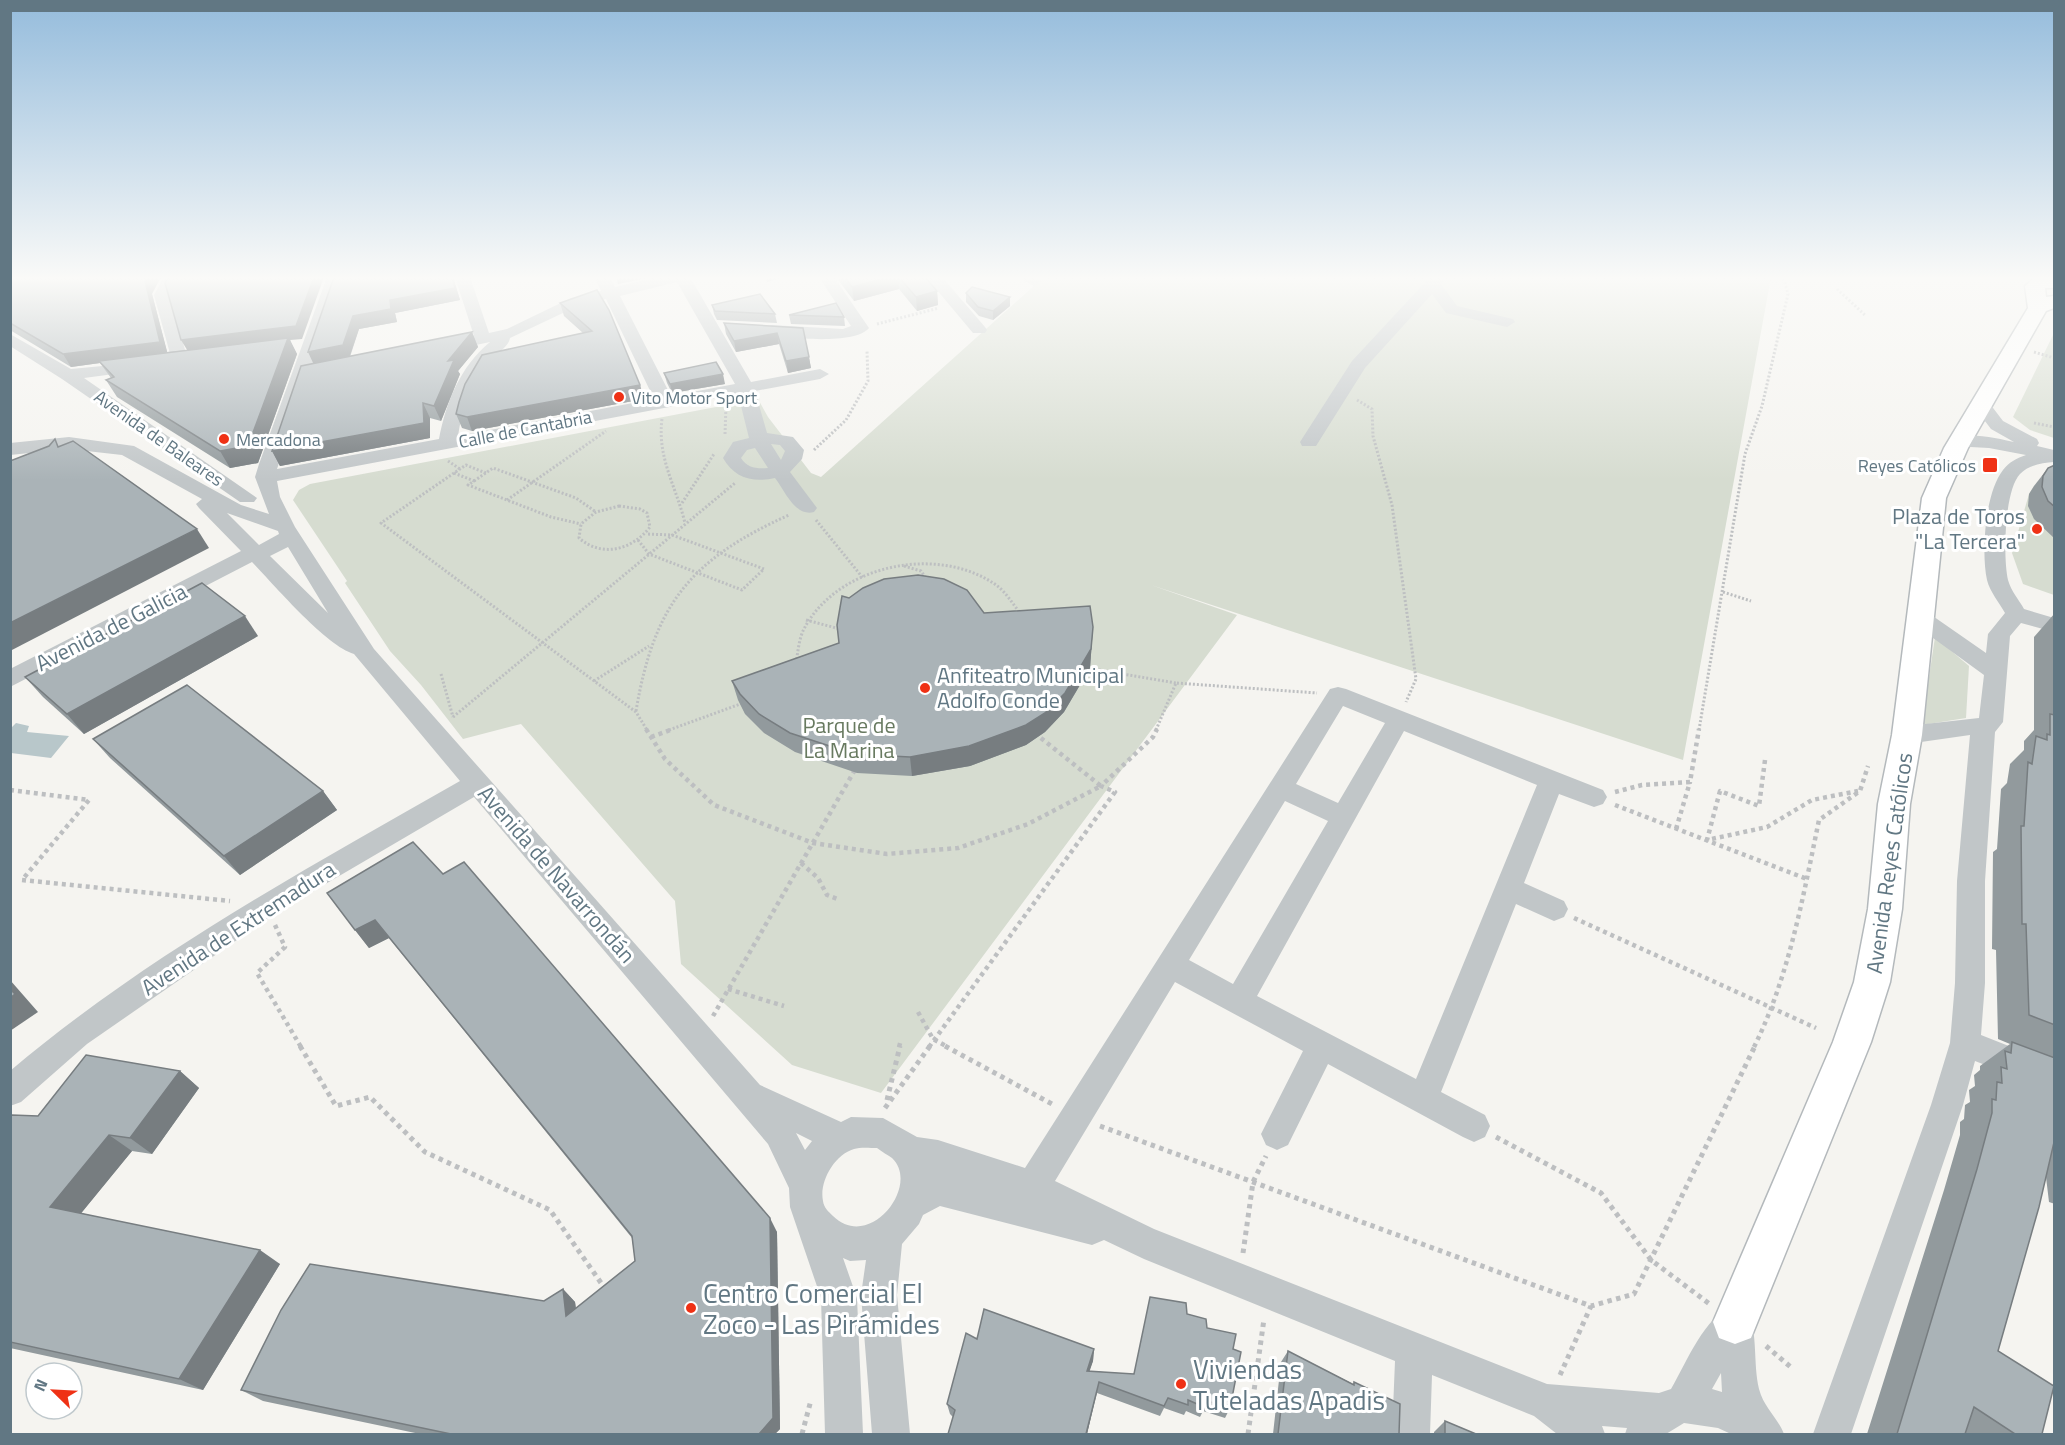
<svg xmlns="http://www.w3.org/2000/svg" width="2065" height="1445" font-family="'Titillium Web',sans-serif">
<style>
.green{fill:#d6dcd0}
.water{fill:#b8c7ca}
.lines{fill:none;stroke-linecap:round;stroke-linejoin:round}
.major-casing{stroke:#b4b9bc;stroke-width:3}
.path-far2{stroke:#bdbfc1;stroke-width:3;stroke-dasharray:2 2;stroke-linecap:butt}
.path-far1{stroke:#bdbfc1;stroke-width:4.5;stroke-dasharray:4 4;stroke-linecap:butt}
.path{stroke:#bdbfc1;stroke-width:5;stroke-dasharray:4.5 4.5;stroke-linecap:butt}
.minor{fill:#c1c6c8;fill-rule:evenodd}
.major{fill:#fff;fill-rule:evenodd}
.wall{fill:#929a9d}
.shaded-wall{fill:#777d80}
.building{fill:#aab3b7;stroke:#777d80;stroke-width:1.5}
.poi-dot{fill:#ef3115;stroke:#fff;stroke-width:2}
.labels{text-anchor:middle;dominant-baseline:central;stroke-width:6;stroke-linejoin:round;paint-order:stroke}
.far-poi-label{font-size:18px;fill:#617783;stroke:#fff;text-anchor:start}
.far-street-label{font-size:18px;fill:#617783;stroke:#fff}
.poi-label{font-size:22px;fill:#617783;stroke:#fff;text-anchor:end}
.street-label{font-size:22px;fill:#617783;stroke:#fff}
.park-label{font-size:22px;fill:#687a60;stroke:#fff}
.near-poi-label{font-size:27px;fill:#617783;stroke:#fff;text-anchor:start}
</style>
<rect width="100%" height="100%" fill="#f5f4f0"/>
<g class="green">
<polygon points="1044,277 1771,277 1683,760 1151,585 1237,615 881,1093 792,1065 681,964 675,901 521,724 463,739 421,685 390,651 345,583 347,581 293,500 299,490 310,484 758,399 768,417 811,473 821,477"/>
<polygon points="2053,335 2054,336 2054,438 2030,430 2013,417"/>
<polygon points="2054,476 2054,595 2023,584 2012,553 2029,494 2034,486"/>
<polygon points="1935,637 1969,666 1966,718 1922,725"/>
</g>
<polygon class="water" points="16,723 29,726 27,732 69,736 51,758 11,753 11,728"/>
<g class="lines">
<defs>
<polygon id="major" points="2054,277 2054,288 2045,288 2046,297 2054,296 2054,308 2046,311 1968,448 1946,498 1922,735 1910,804 1902,909 1890,982 1871,1042 1751,1338 1735,1344 1719,1338 1713,1322 1833,1042 1854,982 1868,909 1878,804 1892,735 1922,498 1944,448 2028,308 2025,286 2035,278"/>
</defs>
<use href="#major" class="major-casing"/>
<g class="path-far2">
<polyline points="1837,289 1866,316"/>
<polyline points="877,324 939,308"/>
<polyline points="2034,352 2054,358"/>
<polyline points="1357,400 1372,409 1373,436 1392,505 1416,679 1406,702"/>
<path d="M662 419C657 458 676 486 685 523"/>
<polyline points="2034,423 2054,427"/>
<polyline points="725,434 726,406"/>
<polyline points="814,450 846,420 868,381 867,351"/>
<polyline points="448,461 460,469"/>
<polyline points="454,473 381,523 636,712 647,730"/>
<polyline points="486,473 466,465 454,473 474,481 468,485 551,517 581,524"/>
<polyline points="474,481 493,468 576,498 596,512"/>
<polyline points="507,500 606,431"/>
<polyline points="682,503 714,454"/>
<path d="M619 506 640 509 647 513 650 527C632 550 602 558 579 538L581 524 596 512Z"/>
<polyline points="816,520 863,578"/>
<polyline points="638,540 649,554 742,590 764,569 672,535 646,534"/>
<polyline points="904,566 921,571 927,580"/>
<polyline points="1723,592 1751,601"/>
<polyline points="806,620 840,629"/>
<path d="M796 663C798 652 799 637 805 627 839 565 938 544 996 585 1005 591 1013 604 1020 613"/>
<polyline points="1087,668 1176,683"/>
<polyline points="441,674 453,717"/>
<polyline points="594,681 649,646"/>
<path d="M636 711C654 604 691 559 789 515"/>
<polyline points="453,717 735,483"/>
<polyline points="669,730 743,703"/>
<polyline points="1156,730 1176,683 1317,693"/>
<polyline points="1699,730 1745,454 1762,406 1788,294 1783,277"/>
</g>
<g class="path-far1">
<polyline points="646,729 665,759 714,805 813,843 887,854 958,848 1028,824 1101,786 1037,735"/>
<polyline points="651,737 673,729"/>
<polyline points="1765,760 1759,806 1720,791 1707,840 1767,827 1812,800 1858,791"/>
<polyline points="10,790 89,800 22,880 230,901"/>
<polyline points="1615,792 1642,785 1690,782 1699,729"/>
<polyline points="1615,805 1807,879"/>
<polyline points="1676,829 1690,782"/>
<polyline points="801,863 818,878 827,895 840,900"/>
<polyline points="1574,918 1816,1028"/>
<polyline points="275,925 285,947 257,973 301,1047"/>
<polyline points="728,989 784,1006"/>
<polyline points="918,1012 933,1039 948,1047"/>
<polyline points="713,1016 856,768"/>
<polyline points="899,1047 901,1040"/>
<polyline points="929,1047 1115,792 1101,786 1153,737 1157,729"/>
<path d="M1754 1047C1789 977 1803 897 1819 820L1860 791 1868 766"/>
</g>
<g class="path">
<polyline points="300,1046 336,1106 370,1097 425,1152 550,1210 606,1290"/>
<polyline points="945,1046 1052,1104"/>
<polyline points="887,1100 900,1046"/>
<polyline points="885,1108 930,1046"/>
<polyline points="1100,1126 1591,1306 1634,1294 1755,1046"/>
<polyline points="1496,1137 1601,1193 1651,1260 1711,1305"/>
<polyline points="1243,1253 1253,1182 1266,1156"/>
<polyline points="1766,1346 1793,1369"/>
<polyline points="1560,1375 1591,1306"/>
<polyline points="802,1434 811,1400"/>
<polyline points="1248,1434 1264,1319"/>
</g>
<g class="minor">
<polygon points="164,277 179,277 170,295 188,361 180,366 172,361 154,295"/>
<path d="M327 277H342L277 469 439 439C446 402 460 367 490 342L443 352 435 347 437 343 474 336 455 277H470L489 333 507 329 571 298 601 291 596 280 598 277H610L615 287 657 277H690L751 382 820 369 829 374 820 379 755 391 767 433 793 437 804 450 802 459 790 472 817 508 814 512C795 517 785 491 775 478 753 483 734 478 723 458L733 442 749 438 738 394 277 481 280 497 295 527 374 649 760 1085 841 1122 851 1117 883 1118 917 1137 938 1140 1025 1168 1330 689 1338 687 1346 689 1603 790 1607 797 1603 804 1594 807 1559 794 1524 883 1564 901 1568 909 1564 917 1554 921 1516 904 1441 1092 1485 1115 1490 1126 1485 1137 1474 1142 1463 1137 1328 1064 1288 1145 1277 1150 1266 1145 1261 1134 1303 1051 1175 982 1055 1181 1154 1229 1547 1384 1659 1393 1671 1389C1688 1360 1703 1318 1735 1304L1748 1309C1758 1335 1753 1363 1759 1389 1764 1408 1778 1418 1784 1434H1731L1718 1428 1684 1423 1666 1434H1625L1627 1428 1602 1426 1605 1434H1557L1534 1416 1432 1375 1430 1434H1392L1395 1361 1144 1259 1104 1240 1092 1245 940 1206 923 1215 919 1224 902 1244 897 1295 910 1434H872L861 1295 866 1260 850 1261 843 1258 857 1298 863 1434H825L821 1298 790 1207 789 1188 768 1144 474 797 276 913 87 1044 21 1102 10 1106V1071C147 955 306 869 460 781L354 654C326 646 274 585 252 562L10 687V669L241 551 199 508 196 504 202 499 122 455 69 449 10 455V443L69 437 134 446 241 505 269 514 255 477 259 464ZM677 282 735 384 671 396 620 296ZM606 299 654 399 458 436C462 411 469 385 485 365 492 357 509 347 510 338L582 304ZM771 444 780 445 785 451 781 460ZM755 448 768 468C757 469 747 468 741 458L747 450ZM227 513 278 531 279 534 259 545ZM288 547 328 613 270 556ZM1343 706 1385 723 1338 803 1296 784ZM1404 731 1537 785 1416 1079 1257 996ZM1285 801 1328 821 1233 984 1189 960ZM796 1133 812 1141 805 1150ZM877 1148C882 1152 888 1155 892 1158 921 1185 870 1252 833 1216 828 1211 824 1208 823 1201 819 1182 834 1155 854 1149 860 1147 870 1148 877 1148ZM1721 1373 1722 1392 1712 1389Z"/>
<path d="M819 277H834L869 328C856 345 786 339 765 333L763 330 765 327 771 325 843 329 851 326Z"/>
<polygon points="926,277 942,277 985,327 987,330 985,333 973,333"/>
<polygon points="1017,277 1039,277 1042,281 1034,286"/>
<polygon points="1430,277 1446,277 1441,284 1457,306 1513,319 1515,322 1507,327 1446,313 1432,294 1365,368 1316,446 1302,446 1300,442 1352,361"/>
<polygon points="2030,277 2054,277 2054,286 2032,280"/>
<polygon points="10,334 71,369 144,362 146,366 144,370 84,378 257,498 254,502 240,502 62,379 10,346"/>
<path d="M1981 399 1987 400 2003 421 2037 439 2039 443 2037 446 2054 450V462C2042 463 2029 465 2020 474 2004 491 2003 558 2008 580 2011 591 2019 600 2024 609L2054 618V632L2021 623 2010 636 2003 722 1995 732 1985 881V983L1981 1035 2054 1064V1092L1975 1061 1963 1105 1851 1434H1813L1931 1105 1950 1043 1955 983 1957 881 1970 735 1907 744 1898 741 1895 735 1898 729 1907 726 1979 718 1984 675 1911 622 1908 617 1911 612 1919 610 1927 612 1986 653 1988 634 2005 613C1999 602 1990 592 1987 580 1981 552 1985 493 2003 470 2009 462 2017 458 2026 455L1989 448 1952 446 1950 442C1959 429 2000 439 2014 442L1991 429 1972 404Z"/>
</g>
<use href="#major" class="major"/>
</g>
<g class="wall">
<polygon points="10,277 152,294 167,352 302,339 290,340 297,354 258,463 230,468 117,397 106,380 111,378 100,363 71,367 10,330"/>
<polygon points="334,277 453,277 460,300 395,313 397,322 359,329 350,357 472,332 478,347 458,371 460,374 441,421 430,418 430,438 280,466 272,451 314,364"/>
<polygon points="836,277 925,277 937,291 938,305 917,311 899,289 854,301"/>
<polygon points="597,290 640,385 644,399 472,431 462,428 456,414 583,333 564,316 560,303"/>
<polygon points="966,293 1010,297 1010,306 993,320 979,316 966,302"/>
<polygon points="712,305 775,314 777,323 717,320 714,314"/>
<polygon points="789,315 844,317 845,326 791,324"/>
<polygon points="724,323 803,328 811,368 788,373 779,344 736,352 726,334"/>
<polygon points="664,373 725,384 672,393 667,383"/>
<polygon points="2055,465 2055,539 2034,519 2028,506 2029,494 2034,486 2048,468"/>
<polygon points="849,598 1093,627 1090,668 1064,712 1045,732 1026,745 970,766 912,776 857,773 795,752 764,733 745,714 738,700 732,681 839,643"/>
<polygon points="2055,613 2055,1204 2049,1202 2046,1177 1998,1351 2042,1434 1867,1434 1944,1190 1960,1135 1960,1122 1964,1119 1965,1105 1970,1102 1969,1090 1975,1086 1974,1075 1980,1070 1980,1066 2010,1044 1998,1039 1996,950 1992,949 1993,852 1997,849 2001,789 2007,783 2010,764 2024,750 2024,741 2034,730 2034,637"/>
<polygon points="258,636 84,734 43,697 25,677"/>
<polygon points="93,739 323,791 337,810 240,875 110,758"/>
<polygon points="413,842 777,1232 780,1429 775,1434 420,1434 263,1401 241,1390 544,1301 563,1289 575,1302 576,1308 635,1261 632,1238 389,938 369,948 355,930"/>
<polygon points="180,1071 199,1088 152,1154 132,1151 81,1213 280,1264 203,1390 10,1348 10,1117 38,1116"/>
<polygon points="1187,1314 1233,1349 1230,1408 1225,1418 1203,1411 1200,1417 1186,1411 1184,1415 1164,1408 1160,1416 1097,1393 1087,1434 948,1434 953,1417 950,1414 947,1404 977,1339 1094,1349 1093,1361 1089,1371 1133,1374"/>
<polygon points="1288,1351 1353,1384 1354,1382 1399,1434 1273,1434 1281,1362"/>
<polygon points="1445,1421 1476,1434 1434,1434 1434,1432"/>
</g>
<g class="shaded-wall">
<polygon points="147,277 161,277 152,294 168,355 99,361 100,363 71,367 63,354 145,281"/>
<polygon points="314,277 324,277 302,339 290,340 297,354 258,463 230,468 220,451 189,353 181,340"/>
<polygon points="452,277 453,277 460,300 395,313 397,322 359,329 349,358 314,365 308,352 353,316 390,300"/>
<polygon points="616,277 653,277 618,284"/>
<polygon points="766,277 784,277 767,282"/>
<polygon points="889,277 898,277 899,289 854,301 852,287"/>
<polygon points="937,291 938,305 917,311 916,297"/>
<polygon points="1010,297 1010,306 993,320 993,311"/>
<polygon points="472,332 478,347 458,371 460,374 441,421 434,406 448,361"/>
<polygon points="777,333 779,344 736,352 734,341"/>
<polygon points="809,357 811,368 788,373 786,361"/>
<polygon points="723,374 725,384 672,393 670,384"/>
<polygon points="640,385 644,399 472,431 467,417"/>
<polygon points="423,403 430,418 430,438 280,466 272,451"/>
<polygon points="197,529 209,548 10,651 10,623"/>
<polygon points="245,616 258,636 84,734 67,714"/>
<polygon points="1093,627 1090,668 1064,712 1045,732 1026,745 970,766 912,776 910,757"/>
<polygon points="323,791 337,810 240,875 224,856"/>
<polygon points="375,920 389,938 369,948 355,930"/>
<polygon points="10,980 38,1012 10,1031"/>
<polygon points="180,1071 199,1088 152,1154 130,1138"/>
<polygon points="109,1135 132,1151 74,1222 50,1207"/>
<polygon points="770,1218 777,1232 780,1429 775,1434 759,1434"/>
<polygon points="260,1250 280,1264 203,1390 179,1379"/>
<polygon points="563,1289 575,1302 578,1328 566,1316"/>
<polygon points="1094,1349 1093,1361 1086,1382 1087,1371"/>
<polygon points="1099,1382 1087,1434 1086,1434"/>
</g>
<g class="building">
<polygon points="10,277 147,277 145,281 160,342 63,354 10,323"/>
<polygon points="168,277 314,277 296,326 181,340 165,283"/>
<polygon points="334,277 452,277 455,288 390,300 391,309 353,316 343,345 308,352"/>
<polygon points="845,277 889,277 852,287"/>
<polygon points="899,277 925,277 937,291 916,297"/>
<polygon points="972,287 1010,297 993,311 978,307 966,293"/>
<polygon points="597,290 609,310 640,385 467,417 456,414 459,402 465,384 482,355 592,331 560,303"/>
<polygon points="760,294 775,314 715,311 712,305"/>
<polygon points="836,303 844,317 789,315"/>
<polygon points="724,323 803,328 809,357 786,361 777,333 734,341"/>
<polygon points="472,332 448,361 454,360 434,406 423,403 424,423 272,451 301,366"/>
<polygon points="288,338 248,446 220,451 106,380 114,377 99,361"/>
<polygon points="716,362 723,374 670,384 664,373"/>
<polygon points="55,439 58,447 73,441 197,529 10,623 10,461 49,446"/>
<polygon points="2055,465 2055,507 2048,501 2042,487 2043,476 2048,468"/>
<polygon points="918,575 944,579 967,590 984,613 1090,606 1093,627 1091,649 1065,693 1045,713 1026,725 969,746 910,757 854,754 790,733 759,714 740,694 732,681 839,643 837,625 842,596 849,598 863,588 884,579"/>
<polygon points="202,583 245,616 67,714 25,677"/>
<polygon points="187,685 323,791 224,856 93,739"/>
<polygon points="2050,714 2055,715 2055,1025 2029,1015 2026,924 2022,924 2021,826 2024,826 2028,762 2032,764 2036,736 2047,740 2047,734 2050,735"/>
<polygon points="413,842 443,874 464,862 770,1218 773,1418 759,1434 451,1434 241,1390 281,1310 310,1264 544,1301 563,1289 566,1316 635,1261 632,1236 375,920 355,930 327,893"/>
<polygon points="10,989 15,994 10,998"/>
<polygon points="2012,1042 2055,1058 2055,1138 2039,1207 1998,1351 2054,1386 2042,1434 2015,1434 1974,1407 1965,1434 1897,1434 1977,1169 1992,1113 1992,1099 1996,1100 1997,1082 2002,1083 2001,1067 2007,1069 2005,1051 2011,1053"/>
<polygon points="86,1055 180,1071 130,1138 109,1135 50,1207 260,1250 179,1379 10,1342 10,1117 12,1115 38,1116"/>
<polygon points="1150,1297 1186,1303 1187,1314 1206,1319 1207,1328 1236,1334 1233,1349 1241,1352 1230,1408 1207,1401 1204,1407 1188,1400 1188,1405 1168,1398 1164,1406 1099,1382 1086,1434 948,1434 955,1410 947,1404 966,1333 977,1339 984,1309 1094,1349 1087,1371 1134,1374"/>
<polygon points="1288,1351 1354,1385 1354,1382 1400,1404 1399,1434 1278,1434"/>
<polygon points="1445,1421 1476,1434 1445,1434"/>
</g>
<linearGradient id="sky" x2="0" y2="1"><stop stop-color="#95bcdc"/><stop offset="0.58" stop-color="#fafaf8"/><stop offset="1" stop-color="#fafaf8" stop-opacity="0"/></linearGradient>
<rect width="2065" height="480" fill="url(#sky)"/>
<g class="poi-dot">
<circle cx="619" cy="397" r="6"/>
<circle cx="224" cy="439" r="6"/>
<rect x="1982" y="457" width="16" height="16" rx="3"/>
<circle cx="2037" cy="529" r="6"/>
<circle cx="925" cy="688" r="6"/>
<circle cx="691" cy="1308" r="6"/>
<circle cx="1181" cy="1384" r="6"/>
</g>
<g class="labels">
<g class="far-poi-label">
<text x="631" y="397">Vito Motor Sport</text>
<text x="236" y="439">Mercadona</text>
<text x="1976" y="465" text-anchor="end">Reyes Católicos</text>
</g>
<g class="far-street-label">
<text transform="translate(525 429) rotate(-11)">Calle de Cantabria</text>
<text transform="translate(159 438) rotate(35)">Avenida de Baleares</text>
</g>
<g class="poi-label">
<text x="2025" y="516">Plaza de Toros<tspan x="2025" dy="25">"La Tercera"</tspan></text>
<text x="937" y="675" text-anchor="start">Anfiteatro Municipal<tspan x="937" dy="25">Adolfo Conde</tspan></text>
</g>
<g class="street-label">
<text transform="translate(111 627) rotate(-27)">Avenida de Galicia</text>
<text transform="translate(1889 863) rotate(-82)">Avenida Reyes Católicos</text>
<text transform="translate(557 874) rotate(49)">Avenida de Navarrondán</text>
<text transform="translate(238 928) rotate(-33)">Avenida de Extremadura</text>
</g>
<g class="park-label">
<text x="849" y="725">Parque de<tspan x="849" dy="25">La Marina</tspan></text>
</g>
<g class="near-poi-label">
<text x="703" y="1292">Centro Comercial El<tspan x="703" dy="31">Zoco - Las Pirámides</tspan></text>
<text x="1193" y="1368">Viviendas<tspan x="1193" dy="31">Tuteladas Apadis</tspan></text>
</g>
</g>
<rect width="2065" height="1445" fill="none" stroke="#617783" stroke-width="24"/>
<g transform="translate(54 1391) rotate(294)"><circle r="28" fill="#ffffff" stroke="#c0c9cd" stroke-width="1.5"/>
<path d="M0-4.5L10 22L0 15L-10 22Z" fill="#ef3115"/>
<text y="-9" font-size="16" font-weight="bold" text-anchor="middle" fill="#617783">N</text>
</g>
</svg>
